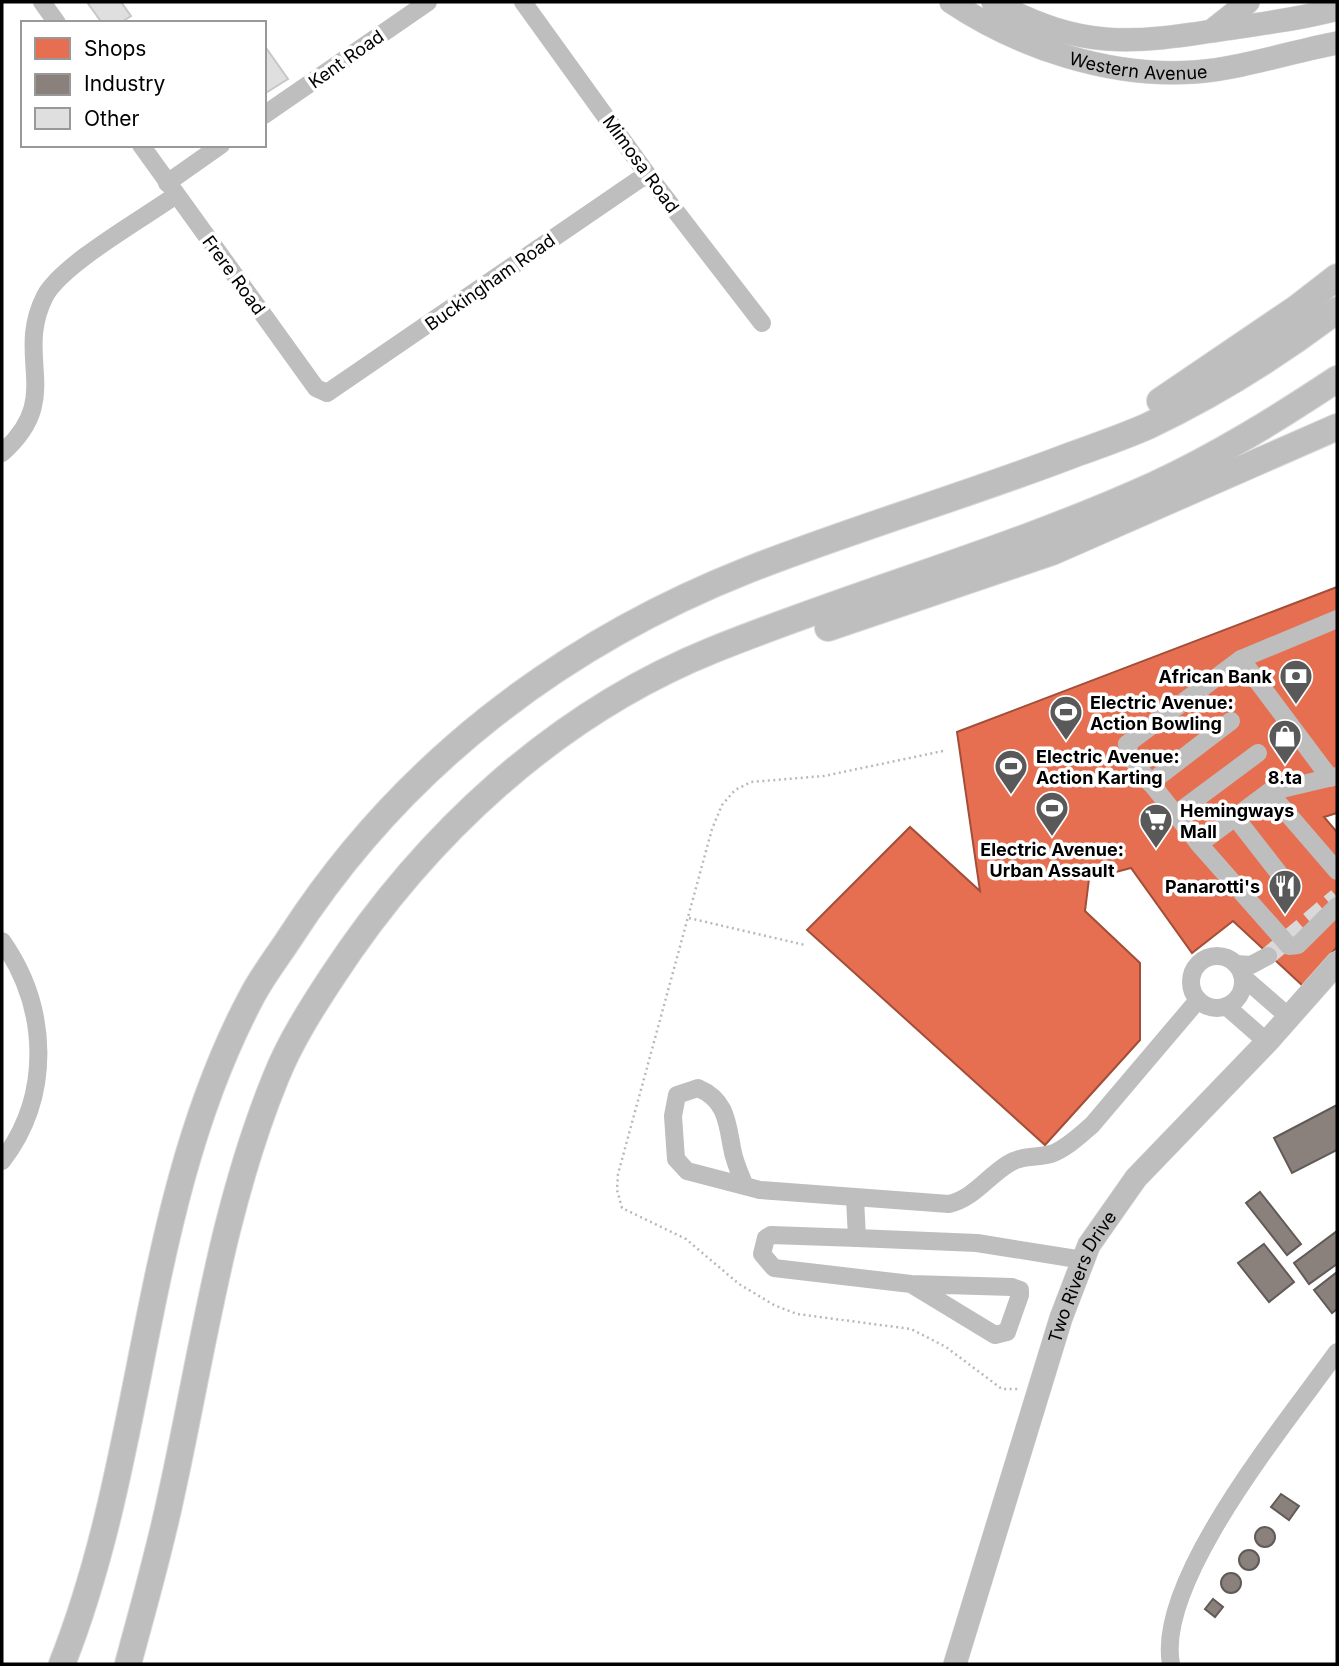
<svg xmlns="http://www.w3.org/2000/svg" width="1339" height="1666" font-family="Inter,sans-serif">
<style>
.shops{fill:#e76f51;stroke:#a24e39;stroke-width:2}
.industry{fill:#8a817c;stroke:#615a57;stroke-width:2}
.building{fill:#dfdfdf;stroke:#c7c7c7;stroke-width:2}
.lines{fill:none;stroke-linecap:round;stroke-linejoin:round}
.minor-tunnel{stroke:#d9d9d9;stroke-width:18;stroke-dasharray:18 9;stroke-linecap:butt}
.major-casing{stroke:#dbdbdb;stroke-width:24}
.highway-casing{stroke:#dbdbdb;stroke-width:28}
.path{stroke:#b9b9b9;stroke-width:2.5;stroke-dasharray:2 3.5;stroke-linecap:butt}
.minor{stroke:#bebebe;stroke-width:18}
.major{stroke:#bebebe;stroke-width:23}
.highway{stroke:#bebebe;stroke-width:26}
.labels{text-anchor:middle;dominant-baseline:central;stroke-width:7;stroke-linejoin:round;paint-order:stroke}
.street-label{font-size:18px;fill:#000;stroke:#fff}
.poi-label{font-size:18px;font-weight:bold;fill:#000;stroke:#fff;text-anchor:start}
</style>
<rect width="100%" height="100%" fill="#fff"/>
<polygon class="shops" points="1337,587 1337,813 1324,817 1337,832 1337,947 1303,986 1233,921 1192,953 1131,868 1089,879 1085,911 1140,963 1140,1040 1045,1145 807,930 910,827 980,891 957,732"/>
<g class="industry">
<polygon points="1337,1105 1337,1150 1292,1173 1274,1138"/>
<polygon points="1260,1192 1301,1244 1287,1255 1246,1203"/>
<polygon points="1337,1231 1337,1264 1309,1284 1294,1263"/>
<polygon points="1264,1244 1294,1282 1269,1302 1238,1263"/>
<polygon points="1337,1272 1337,1309 1332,1313 1314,1290"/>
<polygon points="1281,1494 1299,1506 1289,1520 1271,1507"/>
<circle cx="1265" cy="1537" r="10"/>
<circle cx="1249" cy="1560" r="10"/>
<circle cx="1231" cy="1583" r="10"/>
<polygon points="1213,1599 1223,1607 1215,1617 1205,1609"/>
</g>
<g class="building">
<polygon points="87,2 121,2 131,16 120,23 102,23"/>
<polygon points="264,45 288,79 264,94"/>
</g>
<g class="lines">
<polyline class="minor-tunnel" points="1268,956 1337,897"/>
<defs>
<g id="major">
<path id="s1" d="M951 2C1020 48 1111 78 1195 72 1243 68 1290 52 1337 43"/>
<path d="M993 2C1083 50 1130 44 1226 29 1264 23 1301 19 1337 9"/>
<polyline points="1214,29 1248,2"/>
<path id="s2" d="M955 1664 1061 1318 1089 1245 1136 1178 1267 1042 1337 963"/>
</g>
<g id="highway">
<polyline points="1160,401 1297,308 1337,277"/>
<polyline points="828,628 1052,552 1337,427"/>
<path d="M62 1664C148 1447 141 1204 252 996 263 975 278 956 291 936 401 766 561 644 748 570 855 528 965 496 1072 455 1097 446 1123 437 1148 426 1213 395 1279 354 1337 310"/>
<path d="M128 1664C143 1608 159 1553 171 1496 202 1356 221 1211 276 1077 290 1042 311 1009 332 977 425 835 555 714 713 650 859 591 1011 550 1154 485 1219 455 1278 418 1337 379"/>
</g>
</defs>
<use href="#major" class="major-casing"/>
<use href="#highway" class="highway-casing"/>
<g class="path">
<polyline points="943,751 824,776 751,782 735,790 722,805 712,829 618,1174 617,1190 622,1208 686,1239 739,1284 774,1305 797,1314 911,1329 946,1347 1002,1389 1019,1389"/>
<polyline points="689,918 805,945"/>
</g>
<g class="minor">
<polyline points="42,2 57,23"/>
<polyline points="523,2 647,174 762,323"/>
<polyline points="264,115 428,2"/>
<polyline points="141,145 316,388 327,393 647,174"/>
<polyline points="167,183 221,145"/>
<path d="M2 453C65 397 13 359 45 296 62 264 144 218 176 195"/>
<polyline points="1241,659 1337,619"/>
<polyline points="1337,776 1269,792 1199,844 1289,946 1298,945 1337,906"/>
<polyline points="1150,783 1231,721"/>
<polyline points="1269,792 1337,871"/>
<polyline points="1176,814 1258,753"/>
<polyline points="1235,817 1292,890"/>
<polyline points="1199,844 1131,758 1127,744 1241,659 1330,778"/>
<path d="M2 941C49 1008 52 1096 2 1161"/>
<circle cx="1217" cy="982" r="26"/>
<polyline points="1236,964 1251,965 1268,956"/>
<polyline points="1243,977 1289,1017"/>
<polyline points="1226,1006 1267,1042"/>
<path d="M745 1186C740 1174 734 1161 732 1148 727 1121 726 1100 698 1088L677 1095 673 1116 676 1159 687 1171 760 1190 949 1204C974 1198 987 1177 1008 1164 1022 1155 1036 1158 1051 1154 1066 1149 1080 1135 1092 1125L1198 1000"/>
<polyline points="855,1198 857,1238 977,1243 1083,1260"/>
<polyline points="857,1238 771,1235 766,1238 762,1254 774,1268 911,1284 1012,1287 1020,1290 1020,1295 1007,1332 995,1335 911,1284"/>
<path d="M1171 1664C1155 1580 1288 1421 1337 1352"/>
</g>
<use href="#major" class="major"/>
<use href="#highway" class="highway"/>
</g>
<defs>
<symbol id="bank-pin" viewBox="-11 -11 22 30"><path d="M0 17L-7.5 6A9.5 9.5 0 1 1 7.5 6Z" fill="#595959" stroke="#fff"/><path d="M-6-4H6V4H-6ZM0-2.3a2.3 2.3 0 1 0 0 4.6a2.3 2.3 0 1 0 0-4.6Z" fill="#fff"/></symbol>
<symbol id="stadium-pin" viewBox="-11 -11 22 30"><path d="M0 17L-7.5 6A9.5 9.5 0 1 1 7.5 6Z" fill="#595959" stroke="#fff"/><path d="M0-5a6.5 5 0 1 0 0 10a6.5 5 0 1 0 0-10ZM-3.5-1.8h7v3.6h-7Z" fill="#fff"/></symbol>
<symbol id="shop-pin" viewBox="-11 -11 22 30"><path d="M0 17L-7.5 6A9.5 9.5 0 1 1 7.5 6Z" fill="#595959" stroke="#fff"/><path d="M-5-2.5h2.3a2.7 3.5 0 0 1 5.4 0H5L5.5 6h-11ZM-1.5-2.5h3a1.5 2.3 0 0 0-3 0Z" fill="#fff"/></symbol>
<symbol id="supermarket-pin" viewBox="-11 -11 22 30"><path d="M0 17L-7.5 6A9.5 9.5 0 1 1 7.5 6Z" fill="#595959" stroke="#fff"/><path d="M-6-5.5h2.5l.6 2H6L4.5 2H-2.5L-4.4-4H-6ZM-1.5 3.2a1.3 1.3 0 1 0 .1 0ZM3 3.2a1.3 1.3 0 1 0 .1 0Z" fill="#fff"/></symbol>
<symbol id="restaurant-pin" viewBox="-11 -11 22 30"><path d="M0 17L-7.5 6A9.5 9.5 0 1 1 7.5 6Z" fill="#595959" stroke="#fff"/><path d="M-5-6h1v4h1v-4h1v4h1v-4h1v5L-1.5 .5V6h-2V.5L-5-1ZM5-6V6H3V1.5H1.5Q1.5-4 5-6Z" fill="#fff"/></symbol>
</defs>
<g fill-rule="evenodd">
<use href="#bank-pin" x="1277" y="657" width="38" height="52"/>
<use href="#stadium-pin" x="1047" y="693" width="38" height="52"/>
<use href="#shop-pin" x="1266" y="717" width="38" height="52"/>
<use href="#stadium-pin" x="992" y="747" width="38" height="52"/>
<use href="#stadium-pin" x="1033" y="789" width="38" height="52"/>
<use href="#supermarket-pin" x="1137" y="801" width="38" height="52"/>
<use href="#restaurant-pin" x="1266" y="867" width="38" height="52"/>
</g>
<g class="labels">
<g class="street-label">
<text transform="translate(346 59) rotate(-35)">Kent Road</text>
<text stroke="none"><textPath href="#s1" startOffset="201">Western Avenue</textPath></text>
<text transform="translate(641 164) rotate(54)">Mimosa Road</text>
<text transform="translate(234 275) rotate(54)">Frere Road</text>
<text transform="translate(490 282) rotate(-35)">Buckingham Road</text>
<text stroke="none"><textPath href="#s2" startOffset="408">Two Rivers Drive</textPath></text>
</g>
<g class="poi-label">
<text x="1272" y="676" text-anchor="end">African Bank</text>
<text x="1090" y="702">Electric Avenue:<tspan x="1090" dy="21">Action Bowling</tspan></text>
<text x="1036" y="756">Electric Avenue:<tspan x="1036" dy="21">Action Karting</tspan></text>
<text x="1285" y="777" text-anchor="middle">8.ta</text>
<text x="1180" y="810">Hemingways<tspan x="1180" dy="21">Mall</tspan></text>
<text x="1052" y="849" text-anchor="middle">Electric Avenue:<tspan x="1052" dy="21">Urban Assault</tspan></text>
<text x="1260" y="886" text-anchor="end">Panarotti's</text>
</g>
</g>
<rect width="1339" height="1666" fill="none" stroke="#000000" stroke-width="7"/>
<rect x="21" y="21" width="245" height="126" fill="#ffffff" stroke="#999999" stroke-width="2"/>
<rect x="35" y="38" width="35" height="21" fill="#e76f51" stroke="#999999" stroke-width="2"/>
<text x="84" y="56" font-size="21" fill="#000000">Shops</text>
<rect x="35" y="74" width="35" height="21" fill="#8a817c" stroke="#999999" stroke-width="2"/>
<text x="84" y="91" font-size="21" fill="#000000">Industry</text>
<rect x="35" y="108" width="35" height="21" fill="#dfdfdf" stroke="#999999" stroke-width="2"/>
<text x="84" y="126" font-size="21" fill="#000000">Other</text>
</svg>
